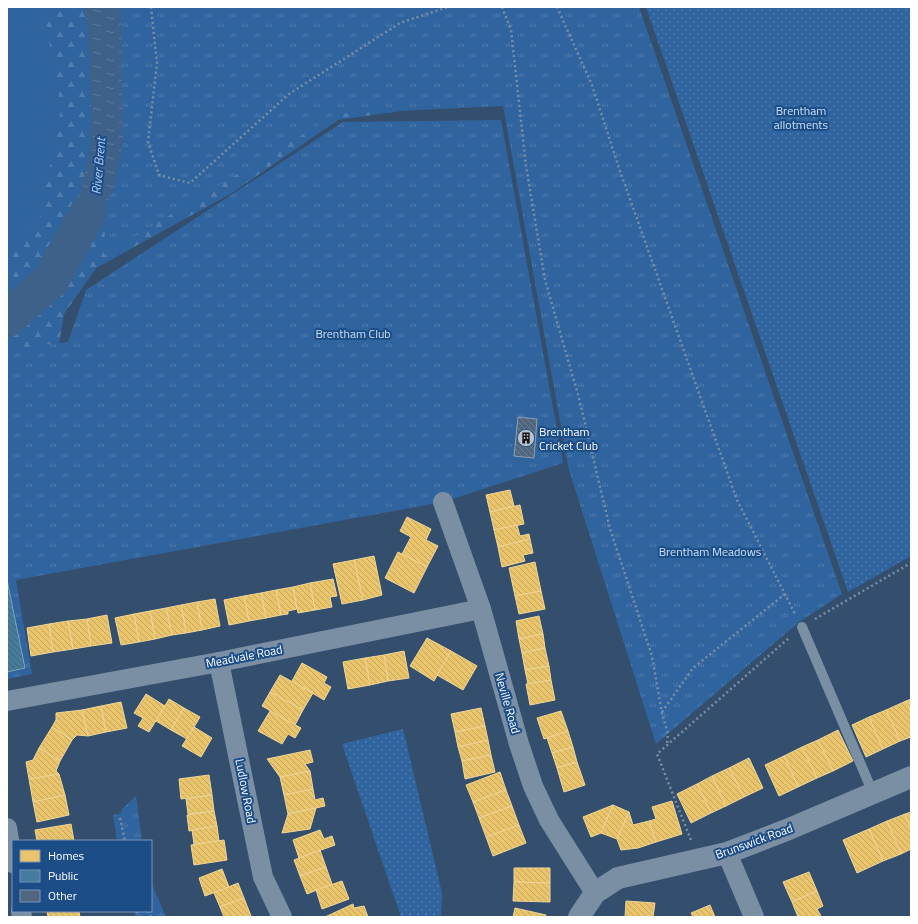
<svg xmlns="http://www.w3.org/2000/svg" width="918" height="924" font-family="'Titillium Web',sans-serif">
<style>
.grass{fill:#30649e}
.forest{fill:url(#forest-firs)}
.park{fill:url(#park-tufts)}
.garden{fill:url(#garden-dots)}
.water{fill:url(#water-ripples)}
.homes{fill:url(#homes-back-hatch);stroke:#f0d697}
.public{fill:url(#public-back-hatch);stroke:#7da3ba}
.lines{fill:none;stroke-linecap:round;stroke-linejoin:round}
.river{stroke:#3e618a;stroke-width:37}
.building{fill:url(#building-back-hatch);stroke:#8f9fb2}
.path{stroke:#7b8fa4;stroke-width:2.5;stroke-dasharray:2 3;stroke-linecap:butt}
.service{stroke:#7b8fa4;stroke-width:10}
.minor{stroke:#7b8fa4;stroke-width:20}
.tertiary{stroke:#7b8fa4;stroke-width:22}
.labels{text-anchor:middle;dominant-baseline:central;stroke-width:4;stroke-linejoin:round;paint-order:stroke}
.park-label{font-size:12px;fill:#cae0f8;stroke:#1c4d87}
.poi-label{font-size:12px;fill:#fff;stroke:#1c4d87;text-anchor:start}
.street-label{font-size:12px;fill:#fff;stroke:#1c4d87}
.water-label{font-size:13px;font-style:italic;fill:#b0d0f3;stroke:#1c4d87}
</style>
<defs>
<pattern id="forest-firs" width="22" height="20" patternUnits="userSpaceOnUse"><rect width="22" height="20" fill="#30649e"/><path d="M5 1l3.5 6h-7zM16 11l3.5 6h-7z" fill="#4f7bad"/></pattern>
<pattern id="park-tufts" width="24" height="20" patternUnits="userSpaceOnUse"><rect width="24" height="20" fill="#30649e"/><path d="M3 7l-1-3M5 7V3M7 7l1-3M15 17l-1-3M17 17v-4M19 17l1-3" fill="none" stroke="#4f7bad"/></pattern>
<pattern id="garden-dots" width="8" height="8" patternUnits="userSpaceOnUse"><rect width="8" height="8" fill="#30649e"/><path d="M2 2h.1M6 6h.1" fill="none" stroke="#4f7bad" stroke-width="1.8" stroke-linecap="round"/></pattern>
<pattern id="water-ripples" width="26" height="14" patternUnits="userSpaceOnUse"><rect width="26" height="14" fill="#3e618a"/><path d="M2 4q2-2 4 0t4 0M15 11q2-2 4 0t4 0" fill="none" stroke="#5b799c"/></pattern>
<pattern id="homes-back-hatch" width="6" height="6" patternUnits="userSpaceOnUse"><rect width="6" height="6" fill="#e9c46a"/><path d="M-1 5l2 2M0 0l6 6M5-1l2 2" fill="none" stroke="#c2a662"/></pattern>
<pattern id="public-back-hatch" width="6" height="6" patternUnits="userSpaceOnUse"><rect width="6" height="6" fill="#457b9d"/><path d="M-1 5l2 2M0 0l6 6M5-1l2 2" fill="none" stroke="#486474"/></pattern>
<pattern id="building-back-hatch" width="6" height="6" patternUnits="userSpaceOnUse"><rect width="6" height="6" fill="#50667f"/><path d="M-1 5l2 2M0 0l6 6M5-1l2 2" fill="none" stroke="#6a7d92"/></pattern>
</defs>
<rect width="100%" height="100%" fill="#344f6e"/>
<polygon class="grass" points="7,7 73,7 78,220 7,318"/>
<polygon class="forest" points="43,7 180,7 339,75 484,99 338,120 232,193 96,268 64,314 58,351 7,359 7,248 40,216 61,109"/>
<g class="park">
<polygon points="113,7 639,7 842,594 799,622 656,744 569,470 503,106 337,114 104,255"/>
<polygon points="501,120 563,463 443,502 16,580 32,674 7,679 7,349 68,342 86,290 343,122"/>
<polygon points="136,796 142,841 117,841 113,815 120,814 123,808"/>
<polygon points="151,882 166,917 135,917 134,911 151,911"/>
</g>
<g class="garden">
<polygon points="646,7 911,7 911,556 848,592"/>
<polygon points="403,729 442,893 441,917 401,917 342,744"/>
</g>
<polygon class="water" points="85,7 119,7 121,21 123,143 113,190 76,264 50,250 79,200 84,176 89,157 91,113 88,31"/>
<g class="homes">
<polygon points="510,490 514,506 490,512 486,495"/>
<polygon points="520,505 524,524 494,530 490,512"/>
<polygon points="407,517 431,529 426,540 438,546 427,567 402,554 411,537 400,531"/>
<polygon points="517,525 520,536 529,534 530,539 498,547 494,530"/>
<polygon points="530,539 533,553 523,555 525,561 502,567 498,547"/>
<polygon points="398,552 427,567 414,593 385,578"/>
<polygon points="374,556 382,595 363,600 354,560"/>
<polygon points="354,560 363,600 342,604 333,564"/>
<polygon points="535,562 541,591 515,596 509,568"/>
<polygon points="333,579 337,596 330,597 332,607 315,610 310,583"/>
<polygon points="310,583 315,610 298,613 293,587"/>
<polygon points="293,587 297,609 288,611 288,614 281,615 276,590"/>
<polygon points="276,590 281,615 266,618 261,593"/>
<polygon points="541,591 545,609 519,614 515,596"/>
<polygon points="261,593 266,618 249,621 244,596"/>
<polygon points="244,596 249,621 229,625 224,600"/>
<polygon points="215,599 220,626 202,630 197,602"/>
<polygon points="197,602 202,630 186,633 181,605"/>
<polygon points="181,605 186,633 172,635 166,608"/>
<polygon points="166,608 172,635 155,639 150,611"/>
<polygon points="150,611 155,639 139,642 134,614"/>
<polygon points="134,614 139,642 121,645 115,618"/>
<polygon points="107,615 112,643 91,646 87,619"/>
<polygon points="539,616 543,634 519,639 516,621"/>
<polygon points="87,619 91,646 73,649 68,621"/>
<polygon points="68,621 73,649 53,652 49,624"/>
<polygon points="49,624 53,652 31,656 27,628"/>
<polygon points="543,634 545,648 522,653 519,639"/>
<polygon points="427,638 451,651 434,681 410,666"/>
<polygon points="545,648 549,666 525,670 522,653"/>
<polygon points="404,651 409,678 388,681 384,655"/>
<polygon points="451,651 477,666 463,690 437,675"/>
<polygon points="384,655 388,681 370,685 365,658"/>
<polygon points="365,658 370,685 348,689 343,662"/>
<polygon points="302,663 327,677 324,683 331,687 324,700 292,681"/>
<polygon points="549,666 551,680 528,684 525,670"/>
<polygon points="280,675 313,693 303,710 270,692"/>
<polygon points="551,680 555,700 530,705 526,684"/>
<polygon points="270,692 303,710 295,725 262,706"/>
<polygon points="146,694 165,706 149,732 138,726 143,718 134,713"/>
<polygon points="169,699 184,708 171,730 156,721"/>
<polygon points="911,699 911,713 906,701"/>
<polygon points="906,701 911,713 911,737 900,741 886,710"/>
<polygon points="121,702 127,728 106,732 101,706"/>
<polygon points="101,706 106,732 88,736 82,710"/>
<polygon points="184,708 200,717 187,739 171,730"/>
<polygon points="481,708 485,726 455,732 451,714"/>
<polygon points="82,710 88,736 77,735 72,740 52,727 56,720 56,713"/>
<polygon points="886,710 900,741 883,749 869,717"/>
<polygon points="270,711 301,728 295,738 288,734 282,744 258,731"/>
<polygon points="561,711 568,731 544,739 537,718"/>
<polygon points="869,717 883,749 866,757 852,725"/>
<polygon points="485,726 488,740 458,747 455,732"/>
<polygon points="52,727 72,740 60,761 39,748"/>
<polygon points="194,727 212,738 201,757 182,746"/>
<polygon points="838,730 853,761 833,771 818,740"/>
<polygon points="568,731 573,747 552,753 547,738"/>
<polygon points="488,740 491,755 462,761 458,747"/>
<polygon points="818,740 833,771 817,778 802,747"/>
<polygon points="573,747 577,762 557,768 552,753"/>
<polygon points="802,747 817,778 798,787 784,756"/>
<polygon points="39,748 60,761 56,771 59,774 29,779 26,762 33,760"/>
<polygon points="310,750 313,762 305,764 310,771 280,777 267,759"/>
<polygon points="491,755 495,772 465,779 462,761"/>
<polygon points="784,756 798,787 779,796 765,765"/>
<polygon points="749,758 763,788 744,797 729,768"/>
<polygon points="577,762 585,785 564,792 557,768"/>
<polygon points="729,768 744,797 726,806 712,776"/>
<polygon points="310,771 313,789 284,795 280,777"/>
<polygon points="500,772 506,790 473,802 466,785"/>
<polygon points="59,774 65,795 33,802 29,779"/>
<polygon points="209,775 212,795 181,799 179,779"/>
<polygon points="712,776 726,806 711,813 697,784"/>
<polygon points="697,784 711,813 691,823 677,794"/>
<polygon points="313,789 315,800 323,798 325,806 288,814 284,795"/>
<polygon points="506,790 512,806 479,818 473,802"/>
<polygon points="65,795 69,815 37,822 33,802"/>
<polygon points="212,795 214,811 188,814 186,799"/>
<polygon points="672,801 682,834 656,842 649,821 656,819 652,807"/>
<polygon points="613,805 601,833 591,837 583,817"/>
<polygon points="613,805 629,812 617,839 601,833"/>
<polygon points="512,806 519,825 486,837 479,818"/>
<polygon points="316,808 310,829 282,833 288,814"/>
<polygon points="214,811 217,826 189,831 187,815"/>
<polygon points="629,812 633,825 649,821 656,842 638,848 621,850 617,839"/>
<polygon points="911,812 911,829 905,814"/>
<polygon points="905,814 911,829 911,849 901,854 887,821"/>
<polygon points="887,821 901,854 883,861 869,829"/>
<polygon points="71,824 74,841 37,841 35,830"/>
<polygon points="519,825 526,843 493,856 486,837"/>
<polygon points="217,826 219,841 194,844 192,830"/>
<polygon points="869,829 883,861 857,873 843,840"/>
<polygon points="320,830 324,839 332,836 335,845 299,858 293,840"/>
<polygon points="224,840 227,860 194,865 191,845"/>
<polygon points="320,850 326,867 300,876 294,860"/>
<polygon points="326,867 332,884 307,894 300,876"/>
<polygon points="514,868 550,868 550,883 514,882"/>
<polygon points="222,869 229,887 205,896 199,878"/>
<polygon points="809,872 817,891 792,902 783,882"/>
<polygon points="342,881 349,899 322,909 316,890"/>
<polygon points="514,882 550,883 550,902 513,901"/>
<polygon points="238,883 244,898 220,907 214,893"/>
<polygon points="817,891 823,906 817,909 821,916 819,917 798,917 792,902"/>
<polygon points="244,898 251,916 249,917 224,917 220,907"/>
<polygon points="626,901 655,903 653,917 625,917"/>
<polygon points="353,904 354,908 364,906 368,917 325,917"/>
<polygon points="710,905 715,917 693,917 691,913"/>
<polygon points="515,908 546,915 545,917 513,917"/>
<polygon points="47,911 79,911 80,917 48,917"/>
</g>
<polygon class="public" points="7,580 25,668 7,672"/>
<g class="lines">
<polyline class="river" points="7,319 50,281 88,213"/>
</g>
<polygon class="building" points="518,417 537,419 534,458 514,456"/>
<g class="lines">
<g class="path">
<polyline points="151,7 157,63 148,142 159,175 190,183 289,94 400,23 448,7"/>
<polyline points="502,7 511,30 526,166 545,280 579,398 610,529 652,656 662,713 668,734 667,744"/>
<polyline points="557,7 592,85 620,171 737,500 795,614"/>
<polyline points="815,619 911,563"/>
<polyline points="662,712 693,668 785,594"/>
<polyline points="120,818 125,841"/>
<polyline points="691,840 657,754 790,637"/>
<polyline points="137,911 137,917"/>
<polyline points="148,911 151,917"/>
</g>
<polyline class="service" points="802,627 873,793"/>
<g class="minor">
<polyline points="443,502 481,609 519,744 533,786 549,820 595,893"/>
<polyline points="219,662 263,877 282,917"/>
<polyline points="7,701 219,662 481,609"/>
<polyline points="7,828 13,863"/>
<polyline points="727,853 754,917"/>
<polyline points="21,911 22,917"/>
</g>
<polyline class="tertiary" points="579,917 595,893 618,878 727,853 789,829 911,777"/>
</g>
<defs>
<symbol id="building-disc" viewBox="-11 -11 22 22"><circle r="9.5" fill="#b8c1cc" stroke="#1c4d87"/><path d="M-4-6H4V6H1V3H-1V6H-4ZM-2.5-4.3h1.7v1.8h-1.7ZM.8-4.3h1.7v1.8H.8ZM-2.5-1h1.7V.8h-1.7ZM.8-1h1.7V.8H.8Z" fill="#111"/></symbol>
</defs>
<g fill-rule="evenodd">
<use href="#building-disc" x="516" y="428" width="20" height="20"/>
</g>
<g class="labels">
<g class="park-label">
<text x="801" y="110">Brentham<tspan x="801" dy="14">allotments</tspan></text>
<text x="353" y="333">Brentham Club</text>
<text x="710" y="551">Brentham Meadows</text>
</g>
<g class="poi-label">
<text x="539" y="431">Brentham<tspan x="539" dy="14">Cricket Club</tspan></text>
</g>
<g class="street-label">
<text transform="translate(244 656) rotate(-11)">Meadvale Road</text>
<text transform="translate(508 703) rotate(74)">Neville Road</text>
<text transform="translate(246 791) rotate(79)">Ludlow Road</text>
<text transform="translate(754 841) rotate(-20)">Brunswick Road</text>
</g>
<g class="water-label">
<text transform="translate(98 166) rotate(-85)">River Brent</text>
</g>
</g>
<rect width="918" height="924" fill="none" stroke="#ffffff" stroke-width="16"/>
<rect x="12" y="840" width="140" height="72" fill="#1c4d87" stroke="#7794b7"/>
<rect x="20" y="850" width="20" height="12" fill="#e9c46a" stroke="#7794b7"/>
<text x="48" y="860" font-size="12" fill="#ffffff">Homes</text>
<rect x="20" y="870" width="20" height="12" fill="#457b9d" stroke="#7794b7"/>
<text x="48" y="880" font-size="12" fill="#ffffff">Public</text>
<rect x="20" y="890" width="20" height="12" fill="#50667f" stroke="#7794b7"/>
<text x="48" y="900" font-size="12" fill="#ffffff">Other</text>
</svg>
